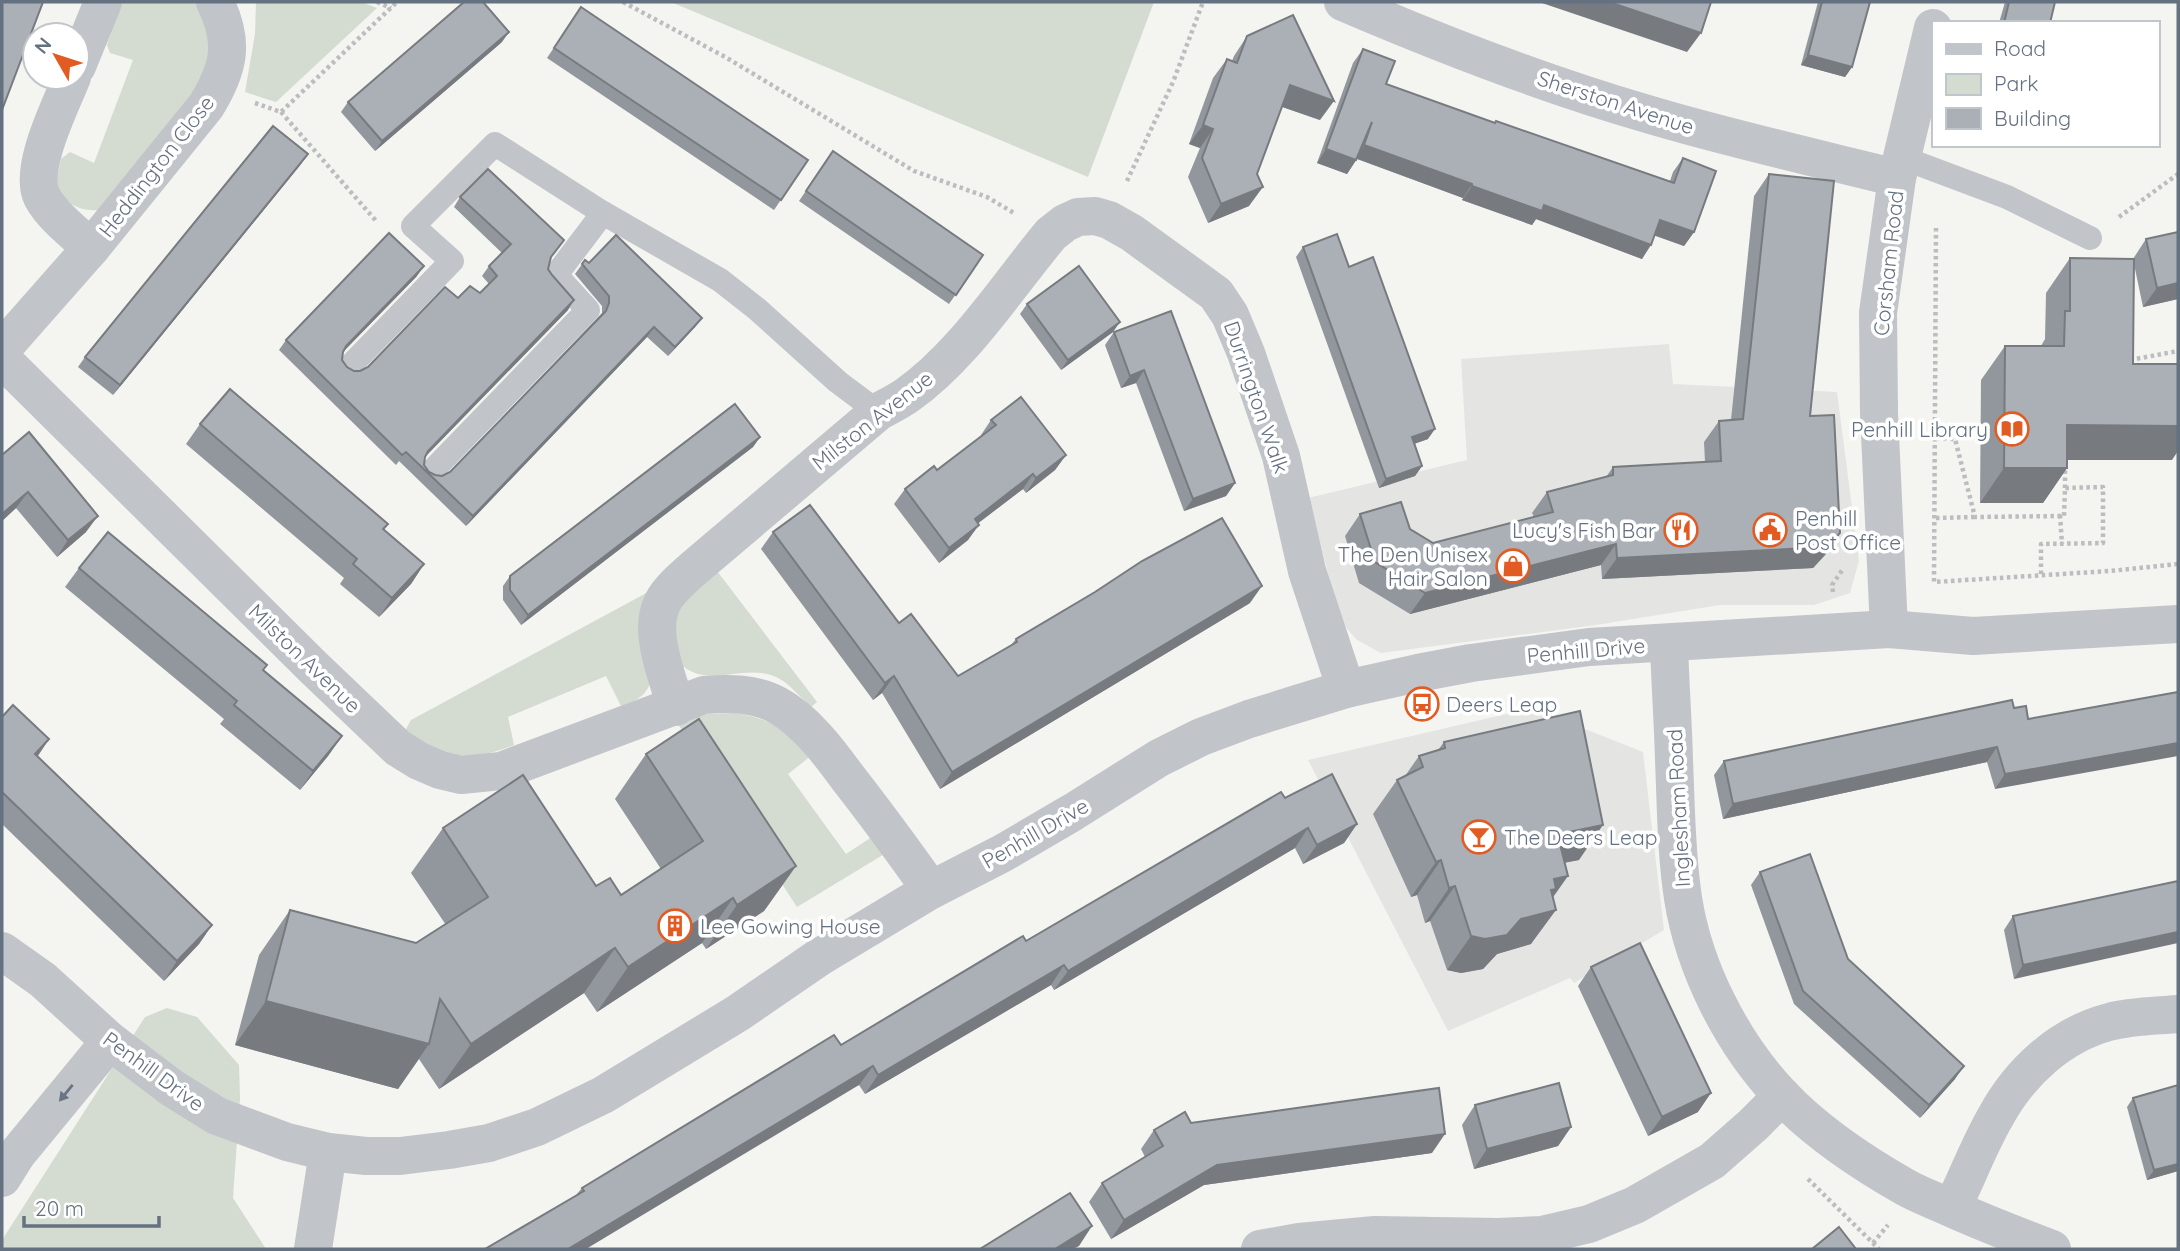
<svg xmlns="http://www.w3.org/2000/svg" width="2180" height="1251" font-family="Quicksand,sans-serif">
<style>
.built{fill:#e4e5e3}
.green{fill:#d4dbd1}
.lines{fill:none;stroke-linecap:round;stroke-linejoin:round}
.path{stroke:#bbbdbf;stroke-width:4.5;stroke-dasharray:3.5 3.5;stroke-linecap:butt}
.service{stroke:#c1c4c8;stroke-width:24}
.minor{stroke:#c1c4c8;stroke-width:38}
.wall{fill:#92979d}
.shaded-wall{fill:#777b7f}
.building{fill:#aab0b6;stroke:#777b7f;stroke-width:2}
.oneway{fill:#687585}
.labels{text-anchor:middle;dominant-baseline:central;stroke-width:7;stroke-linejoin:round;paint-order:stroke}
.street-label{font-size:21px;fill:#637181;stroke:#fff}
.poi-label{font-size:21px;fill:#637181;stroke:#fff;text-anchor:start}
</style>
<rect width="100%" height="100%" fill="#f4f4f0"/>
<g class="built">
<polygon points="1669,344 1673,384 1837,392 1859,561 1850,593 1814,605 1720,605 1596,625 1381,653 1357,640 1341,622 1308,498 1467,460 1461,359"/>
<polygon points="1532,708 1643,752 1664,930 1574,983 1570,978 1448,1031 1308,760"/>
</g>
<g class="green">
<path d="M120 2H198L212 32 203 80 99 210C78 212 65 203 55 185L61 159 70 152 94 163 133 60 110 53 107 45Z"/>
<polygon points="256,2 361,2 377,8 276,102 245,92 255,34"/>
<polygon points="671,2 1154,2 1088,177"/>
<path d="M717 571 817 702 811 707C801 698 790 684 778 678 746 661 706 691 680 663L672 614Z"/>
<path d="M652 590 654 676C645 696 641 699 621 706L606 676 508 717 514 745C487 756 460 761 433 749 423 745 414 737 405 731L411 720Z"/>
<path d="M733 713C770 717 785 731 812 755L788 774 846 854 875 835 886 853 797 907 678 724 708 714Z"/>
<polygon points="167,1008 197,1017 239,1065 240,1098 233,1198 266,1249 2,1249 2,1240 145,1017"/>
</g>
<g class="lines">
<g class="path">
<polyline points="377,2 391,8"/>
<polyline points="623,2 727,58 914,171 987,197 1014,213"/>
<polyline points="255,103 281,112 397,2"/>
<polyline points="281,112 377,222"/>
<polyline points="1127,181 1173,82 1203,2"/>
<polyline points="2119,217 2178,174"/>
<polyline points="1936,228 1934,582 2110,571 2178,564"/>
<polyline points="2130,360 2178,351"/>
<polyline points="1936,438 1955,439 1975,517 2064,516 2065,488 2103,487 2103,543 2041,544 2041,575"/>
<polyline points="2065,488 2065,467"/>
<polyline points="2060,515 2062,544"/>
<polyline points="1936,518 1975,517"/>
<polyline points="1833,592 1832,585 1843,569"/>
<polyline points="1808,1179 1879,1249"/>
<polyline points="1873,1243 1888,1225"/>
</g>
<g class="service">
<polyline points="1903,158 2007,197 2090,238"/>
<polyline points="350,366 452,261 413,226 495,144 603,213 720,280 757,309 838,382 878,412"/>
<polyline points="432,471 588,310 556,275 603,213"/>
</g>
<g class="minor">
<path d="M1343 2C1441 44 1541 83 1644 113 1727 138 1812 157 1897 178"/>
<polyline points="77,66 103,2"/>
<path d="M72 77C61 105 28 169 42 197 53 217 75 233 91 248"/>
<path d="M2 349 91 248 206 106C229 69 235 42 215 2"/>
<path d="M2 359 313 667 398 748 419 761 440 770 461 775 501 771 704 695C729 693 755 693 777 705 806 721 829 752 848 778 877 815 904 852 931 890"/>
<polyline points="1889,629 1879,413 1878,313 1897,178 1933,28"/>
<path d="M1669 643C1670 682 1673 721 1674 760 1676 806 1676 852 1683 898 1694 969 1732 1043 1781 1095 1816 1132 1861 1162 1905 1187 1917 1194 1931 1199 1944 1205 1979 1221 2015 1235 2052 1249"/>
<path d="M676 707C668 678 649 635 661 606 666 592 682 579 693 569L878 412C887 407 897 402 906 396 963 356 1006 288 1051 234L1065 223 1078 217 1095 216 1109 220 1132 233 1216 294 1230 315 1246 353 1281 456 1307 571 1346 689"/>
<polyline points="2,951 43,980 110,1041 172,1088 217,1116 287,1142 328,1152 366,1156 400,1156 449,1150 489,1143 537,1127 603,1095 738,1013 818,958 931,890 1003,853 1073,812 1159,758 1201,737 1249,719 1297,704 1346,689 1418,673 1471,663 1589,647 1889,629 1973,636 2178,624"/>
<polyline points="2,1178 17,1154 110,1041"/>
<path d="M1952 1208C1967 1178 1979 1145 1996 1116 2020 1072 2060 1035 2109 1022 2131 1016 2156 1016 2178 1014"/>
<polyline points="313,1249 328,1152"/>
<polyline points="1260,1249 1299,1242 1375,1235 1498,1237 1542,1235 1589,1224 1635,1205 1712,1161 1753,1125 1782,1096"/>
</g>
</g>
<g class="wall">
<polygon points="1818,2 1870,2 1852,67 1845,77 1801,65"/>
<polygon points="2005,2 2055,2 2050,23 1999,23"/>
<polygon points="581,7 808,160 774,210 547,58"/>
<polygon points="1247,36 1320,120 1282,107 1257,174 1249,206 1208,223 1188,177 1200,148 1189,144 1213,78 1227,59 1232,61 1234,56"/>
<polygon points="502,42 375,151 341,112 348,102"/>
<polygon points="1363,49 1386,84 1494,123 1496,121 1670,181 1673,172 1683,158 1694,232 1684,246 1655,235 1642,259 1536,219 1532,225 1462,200 1463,198 1357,159 1347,174 1317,163 1353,63"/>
<polygon points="833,151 983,255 949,304 799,201"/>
<polygon points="301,164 113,395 78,367 85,357"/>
<polygon points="1769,174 1810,416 1840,533 1825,555 1813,568 1602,579 1601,565 1410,614 1359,583 1345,536 1360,514 1410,529 1433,543 1534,517 1532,513 1547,492 1606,477 1613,467 1705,462 1704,442 1719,421 1731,420 1754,196"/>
<polygon points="460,197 551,258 548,269 568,310 425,457 424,465 429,472 435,475 442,476 450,472 602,313 602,306 575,274 585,260 589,263 702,318 695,327 668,356 647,337 466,526 399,461 396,465 279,350 286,340 417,276 343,352 342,360 347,367 354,371 360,371 368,367 458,298 480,293 489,284 482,276 489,266 502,253 454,207"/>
<polygon points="2146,239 2178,299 2143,307 2134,264 2133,364 2172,460 2067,460 2067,468 2043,503 1980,503 1981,380 2005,346 2041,346 2045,339 2046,293 2070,258 2133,259"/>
<polygon points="1303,247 1349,267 1428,439 1414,444 1422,466 1415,476 1379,488 1296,257"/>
<polygon points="1027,304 1113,332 1061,370 1020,314"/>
<polygon points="1114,332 1235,483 1226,496 1184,511 1136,383 1121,388 1105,345"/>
<polygon points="991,420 1066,455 1055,470 1026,493 1023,489 978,523 968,540 939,563 894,504 905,489 937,470 982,436 981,435"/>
<polygon points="200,424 388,524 384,530 424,564 411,584 379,617 340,584 344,578 186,444"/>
<polygon points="760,437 753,447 521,625 503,600 503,586 510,576"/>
<polygon points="2,455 86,532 57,557 16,508 2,521"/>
<polygon points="773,532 899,623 958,676 1011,645 1016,639 1250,603 940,789 882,693 873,700 761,549"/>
<polygon points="79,568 263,670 342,736 328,756 300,790 220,724 224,719 65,587"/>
<polygon points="2178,692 1995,789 1987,762 1723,819 1714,775 1724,761 2014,708 2028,719"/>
<polygon points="2,717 49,739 38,756 212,925 199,944 164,981 2,824"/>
<polygon points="1444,742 1579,860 1564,863 1553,897 1531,944 1497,954 1483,969 1461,973 1447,970 1430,921 1425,923 1417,895 1411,897 1373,814 1397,780 1405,776 1419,756 1438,750"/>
<polygon points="646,754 796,866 764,911 706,949 702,943 597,1012 584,993 439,1089 419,1059 398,1089 235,1045 259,955 290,910 416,943 446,925 411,873 443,828 621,895 661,869 615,799"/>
<polygon points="1285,798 1357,824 1344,843 1303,864 1295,848 1054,990 1051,985 865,1094 859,1085 576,1195 582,1188"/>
<polygon points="1760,872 1955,1079 1920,1118 1794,1004 1751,885"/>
<polygon points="2167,883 2014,979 2004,930 2013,916"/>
<polygon points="1591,967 1698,1112 1648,1136 1578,986"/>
<polygon points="2133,1098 2178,1171 2147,1180 2127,1107"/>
<polygon points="1475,1105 1571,1127 1558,1146 1474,1169 1462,1125"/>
<polygon points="1191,1123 1432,1153 1204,1185 1111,1239 1089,1202 1102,1183 1145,1157 1141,1149 1154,1130"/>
</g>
<g class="shaded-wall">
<polygon points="1539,2 1609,2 1701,33 1687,52"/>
<polygon points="509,32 502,42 375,151 382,141"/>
<polygon points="1808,55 1852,67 1845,77 1801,65"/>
<polygon points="1290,85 1334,101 1320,120 1277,105"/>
<polygon points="1203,125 1213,129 1200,148 1189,144"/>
<polygon points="1364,145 1472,184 1463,198 1355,158"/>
<polygon points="1326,149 1356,160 1347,174 1317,163"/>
<polygon points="308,154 301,164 113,395 120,385"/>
<polygon points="1472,186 1544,205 1651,245 1642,259 1536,219 1532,225 1462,200"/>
<polygon points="1263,187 1249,206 1208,223 1221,204"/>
<polygon points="1660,220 1694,232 1684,246 1650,234"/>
<polygon points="424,266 417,276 339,356 346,346"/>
<polygon points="2178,283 2178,299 2143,307 2157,288"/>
<polygon points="574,300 568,310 421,461 428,451"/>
<polygon points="702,318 695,327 668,356 675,347"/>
<polygon points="1120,322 1113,332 1061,370 1068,360"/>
<polygon points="654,327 647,337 466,526 473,516"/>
<polygon points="1144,370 1136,383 1121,388 1130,376"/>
<polygon points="2067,425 2178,426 2178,451 2172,460 2043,460"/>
<polygon points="1435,429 1428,439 1405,447 1412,437"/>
<polygon points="760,437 753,447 521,625 528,615"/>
<polygon points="1066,455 1055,470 1026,493 1036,478"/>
<polygon points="1422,466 1415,476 1379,488 1386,479"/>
<polygon points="2004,468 2067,468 2043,503 1980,503"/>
<polygon points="1033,474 1023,489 964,534 975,519"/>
<polygon points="1235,483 1226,496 1184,511 1193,499"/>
<polygon points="28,492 16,508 2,521 2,514"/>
<polygon points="98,516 86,532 57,557 68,540"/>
<polygon points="979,525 968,540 939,563 949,548"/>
<polygon points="1840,533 1825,555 1813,568 1602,579 1617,558"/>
<polygon points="1616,544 1601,565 1410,614 1425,593"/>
<polygon points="424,564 411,584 379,617 392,598"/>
<polygon points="1262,586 1250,603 940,789 952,772"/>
<polygon points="894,676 882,693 873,700 885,683"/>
<polygon points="342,736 328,756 300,790 313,771"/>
<polygon points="49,739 36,758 35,754"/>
<polygon points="2178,743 2178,756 1995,789 2005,774"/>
<polygon points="1997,747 1987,762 1723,819 1733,804"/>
<polygon points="1357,824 1344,843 1303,864 1317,845"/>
<polygon points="1603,825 1579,860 1551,865 1559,840 1569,832"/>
<polygon points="1308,828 1295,848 1054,990 1068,971"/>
<polygon points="1441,860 1417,895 1411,897 1436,862"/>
<polygon points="796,866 764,911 706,949 737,905"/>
<polygon points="1568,876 1544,910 1556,910 1531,944 1497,954 1483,969 1461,973 1447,970 1471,936 1554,879"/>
<polygon points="1455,886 1430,921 1425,923 1449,888"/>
<polygon points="733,898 702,943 597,1012 628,967"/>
<polygon points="212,925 199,944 164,981 177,961"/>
<polygon points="2178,932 2178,943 2014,979 2023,965"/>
<polygon points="615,948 584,993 439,1089 471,1044"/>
<polygon points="1064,965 1051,985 865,1094 878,1075"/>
<polygon points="266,1001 429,1044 398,1089 235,1045"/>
<polygon points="873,1066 859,1085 586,1249 568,1249"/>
<polygon points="1964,1066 1955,1079 1920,1118 1929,1105"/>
<polygon points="1711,1093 1698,1112 1648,1136 1662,1117"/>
<polygon points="1571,1127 1558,1146 1474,1169 1487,1149"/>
<polygon points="1445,1134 1432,1153 1204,1185 1111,1239 1124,1220 1217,1165"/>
<polygon points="2178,1164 2178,1171 2147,1180 2154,1170"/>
<polygon points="1092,1226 1079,1246 1073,1249 1055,1249"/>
</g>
<g class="building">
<polygon points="2,2 43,2 2,110"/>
<polygon points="464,2 483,2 509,32 382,141 348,102"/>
<polygon points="1609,2 1711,2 1701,33"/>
<polygon points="1822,2 1870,2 1852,67 1808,55"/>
<polygon points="2009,2 2055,2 2050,23 2004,23"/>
<polygon points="581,7 808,160 781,200 554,48"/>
<polygon points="1293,15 1334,101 1290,85 1257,174 1263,187 1221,204 1202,158 1213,129 1203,125 1227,59 1237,63 1247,36"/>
<polygon points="1363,49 1395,61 1386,84 1495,123 1496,121 1674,183 1683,158 1716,171 1694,232 1660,220 1651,245 1544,205 1542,211 1472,186 1472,184 1364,145 1372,122 1356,160 1326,149"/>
<polygon points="273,126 308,154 120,385 85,357"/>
<polygon points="833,151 983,255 956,295 806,191"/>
<polygon points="488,169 564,240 551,257 548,269 552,275 574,300 428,451 425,457 424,465 429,472 435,475 442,476 450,472 606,311 609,303 609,296 582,264 585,260 589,263 616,235 702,318 675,347 654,327 473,516 406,452 402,455 286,340 389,233 424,266 346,346 343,352 342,360 347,367 354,371 360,371 368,367 445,287 458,298 470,286 480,293 497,276 489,266 511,244 460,197"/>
<polygon points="1769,174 1834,181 1810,416 1834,415 1840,533 1828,547 1617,558 1616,544 1425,593 1375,562 1360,514 1401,502 1410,529 1433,543 1553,512 1547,492 1613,475 1613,467 1721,461 1719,421 1743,419"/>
<polygon points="2178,232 2178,283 2157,288 2146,239"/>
<polygon points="1337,234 1349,267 1373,257 1435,429 1412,437 1422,466 1386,479 1303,247"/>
<polygon points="2070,258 2134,259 2133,364 2178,364 2178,426 2067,425 2067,468 2004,468 2005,346 2064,346 2065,311 2070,311"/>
<polygon points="1079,266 1120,322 1068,360 1027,304"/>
<polygon points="1171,311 1235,483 1193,499 1144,370 1130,376 1114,332"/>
<polygon points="230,389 388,524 383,529 424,564 392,598 353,564 357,559 200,424"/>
<polygon points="1021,397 1066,455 1036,478 1033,474 975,519 979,525 949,548 905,489 934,466 937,470 996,425 991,420"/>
<polygon points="735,404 760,437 528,615 510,590 510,576"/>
<polygon points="29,432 98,516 68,540 28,492 2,514 2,455"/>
<polygon points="810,505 899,623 911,614 958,676 1017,642 1016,639 1095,592 1142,561 1222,518 1262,586 952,772 894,676 885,683 773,532"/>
<polygon points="108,532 267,665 263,670 342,736 313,771 234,705 237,701 79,568"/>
<polygon points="2178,692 2178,743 2005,774 1997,747 1733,804 1724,761 2012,700 2014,708 2026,706 2028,719"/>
<polygon points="13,705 49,739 35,754 212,925 177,961 2,792 2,717"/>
<polygon points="1580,711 1603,825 1569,832 1571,838 1559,840 1568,876 1554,879 1556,889 1551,890 1556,910 1521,919 1507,935 1485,939 1471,936 1455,886 1449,888 1441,860 1436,862 1397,780 1423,767 1419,756 1445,748 1444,742"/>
<polygon points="699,719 796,866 737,905 733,898 628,967 615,948 471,1044 440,999 429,1044 266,1001 290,910 416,943 488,897 443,828 523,775 596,886 610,878 621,895 703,841 646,754"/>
<polygon points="1332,774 1357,824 1317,845 1308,828 1068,971 1064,965 878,1075 873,1066 568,1249 485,1249 584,1191 582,1188 834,1035 841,1045 1023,936 1026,941 1281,792 1285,798"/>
<polygon points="1810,854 1848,959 1964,1066 1929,1105 1803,991 1760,872"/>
<polygon points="2178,881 2178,932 2023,965 2013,916"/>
<polygon points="1640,943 1711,1093 1662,1117 1591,967"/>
<polygon points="1559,1083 1571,1127 1487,1149 1475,1105"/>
<polygon points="2178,1085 2178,1164 2154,1170 2133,1098"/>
<polygon points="1439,1088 1445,1134 1217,1165 1124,1220 1102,1183 1163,1146 1154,1130 1185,1112 1191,1123"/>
<polygon points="1070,1193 1092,1226 1055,1249 980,1249"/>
<polygon points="1839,1227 1856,1249 1812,1249"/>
</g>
<defs><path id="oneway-solid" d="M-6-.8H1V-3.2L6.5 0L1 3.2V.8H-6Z" transform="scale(1.75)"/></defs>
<use class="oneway" href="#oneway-solid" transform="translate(66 1093) rotate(129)"/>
<defs>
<symbol id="library-ring" viewBox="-11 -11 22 22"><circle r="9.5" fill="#fff" stroke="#e25b22" stroke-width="1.5"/><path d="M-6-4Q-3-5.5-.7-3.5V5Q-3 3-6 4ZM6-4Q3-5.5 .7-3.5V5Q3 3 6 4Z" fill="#e25b22"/></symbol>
<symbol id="restaurant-ring" viewBox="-11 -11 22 22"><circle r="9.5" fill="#fff" stroke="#e25b22" stroke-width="1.5"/><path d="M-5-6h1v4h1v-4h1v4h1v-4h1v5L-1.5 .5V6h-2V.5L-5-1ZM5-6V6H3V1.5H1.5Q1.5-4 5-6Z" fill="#e25b22"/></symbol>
<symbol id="civic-ring" viewBox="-11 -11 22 22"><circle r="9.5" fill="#fff" stroke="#e25b22" stroke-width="1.5"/><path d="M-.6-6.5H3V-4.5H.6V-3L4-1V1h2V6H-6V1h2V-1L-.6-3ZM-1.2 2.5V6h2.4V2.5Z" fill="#e25b22"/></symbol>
<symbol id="shop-ring" viewBox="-11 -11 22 22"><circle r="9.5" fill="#fff" stroke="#e25b22" stroke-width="1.5"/><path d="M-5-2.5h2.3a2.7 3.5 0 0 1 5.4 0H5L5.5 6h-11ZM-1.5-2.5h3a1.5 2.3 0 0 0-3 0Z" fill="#e25b22"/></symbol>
<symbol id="bus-ring" viewBox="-11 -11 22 22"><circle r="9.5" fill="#fff" stroke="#e25b22" stroke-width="1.5"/><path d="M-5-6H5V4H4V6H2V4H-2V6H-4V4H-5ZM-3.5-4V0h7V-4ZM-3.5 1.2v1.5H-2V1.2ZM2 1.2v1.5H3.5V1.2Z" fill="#e25b22"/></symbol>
<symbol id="bar-ring" viewBox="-11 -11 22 22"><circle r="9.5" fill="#fff" stroke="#e25b22" stroke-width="1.5"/><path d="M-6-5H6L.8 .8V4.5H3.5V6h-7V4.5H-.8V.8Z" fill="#e25b22"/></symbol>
<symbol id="building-ring" viewBox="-11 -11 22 22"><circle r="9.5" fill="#fff" stroke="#e25b22" stroke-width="1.5"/><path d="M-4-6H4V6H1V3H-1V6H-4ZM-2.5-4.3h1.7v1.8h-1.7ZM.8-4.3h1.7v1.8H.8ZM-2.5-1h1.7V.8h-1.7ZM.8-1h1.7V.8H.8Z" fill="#e25b22"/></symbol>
</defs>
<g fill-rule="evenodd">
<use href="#library-ring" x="1993" y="410" width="38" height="38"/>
<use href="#restaurant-ring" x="1662" y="511" width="38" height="38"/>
<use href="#civic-ring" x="1751" y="511" width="38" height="38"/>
<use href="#shop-ring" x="1494" y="547" width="38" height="38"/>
<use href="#bus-ring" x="1403" y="685" width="38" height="38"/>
<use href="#bar-ring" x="1460" y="818" width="38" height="38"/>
<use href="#building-ring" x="656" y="907" width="38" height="38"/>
</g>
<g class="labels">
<g class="street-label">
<text transform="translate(1616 102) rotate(18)">Sherston Avenue</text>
<text transform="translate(156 166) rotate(-52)">Heddington Close</text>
<text transform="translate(1888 263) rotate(-84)">Corsham Road</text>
<text transform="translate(1257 397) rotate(71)">Durrington Walk</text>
<text transform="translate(872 420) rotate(-38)">Milston Avenue</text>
<text transform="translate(1586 650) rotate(-5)">Penhill Drive</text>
<text transform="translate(305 658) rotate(44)">Milston Avenue</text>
<text transform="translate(1678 808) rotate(-93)">Inglesham Road</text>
<text transform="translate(1035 833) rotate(-30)">Penhill Drive</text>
<text transform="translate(154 1071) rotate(36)">Penhill Drive</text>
</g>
<g class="poi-label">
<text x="1988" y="429" text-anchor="end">Penhill Library</text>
<text x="1795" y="518">Penhill<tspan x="1795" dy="24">Post Office</tspan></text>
<text x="1656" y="530" text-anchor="end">Lucy's Fish Bar</text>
<text x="1488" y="554" text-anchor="end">The Den Unisex<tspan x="1488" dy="24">Hair Salon</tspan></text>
<text x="1446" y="704">Deers Leap</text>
<text x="1504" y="837">The Deers Leap</text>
<text x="700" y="926">Lee Gowing House</text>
</g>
</g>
<rect width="2180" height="1251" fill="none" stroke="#637181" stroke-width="7"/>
<rect x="1932" y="21" width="228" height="126" fill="#ffffff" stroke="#c1c6cd" stroke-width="2"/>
<rect x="1946" y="44" width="35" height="10" fill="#c1c4c8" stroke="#c1c6cd" stroke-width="2"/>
<text x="1994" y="56" font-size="21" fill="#637181">Road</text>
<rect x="1946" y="74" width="35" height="21" fill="#d4dbd1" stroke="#c1c6cd" stroke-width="2"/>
<text x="1994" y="91" font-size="21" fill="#637181">Park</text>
<rect x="1946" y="108" width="35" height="21" fill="#aab0b6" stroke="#c1c6cd" stroke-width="2"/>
<text x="1994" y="126" font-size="21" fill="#637181">Building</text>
<g transform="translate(56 56) rotate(309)"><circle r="33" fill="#ffffff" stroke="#c1c6cd" stroke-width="2"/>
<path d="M0-5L12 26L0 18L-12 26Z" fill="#e25b22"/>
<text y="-10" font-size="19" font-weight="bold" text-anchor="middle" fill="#637181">N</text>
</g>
<path d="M24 1216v10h135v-10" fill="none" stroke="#637181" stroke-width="3.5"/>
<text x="35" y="1216" font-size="21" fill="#637181" stroke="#ffffff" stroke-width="5" paint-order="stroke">20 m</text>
</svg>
